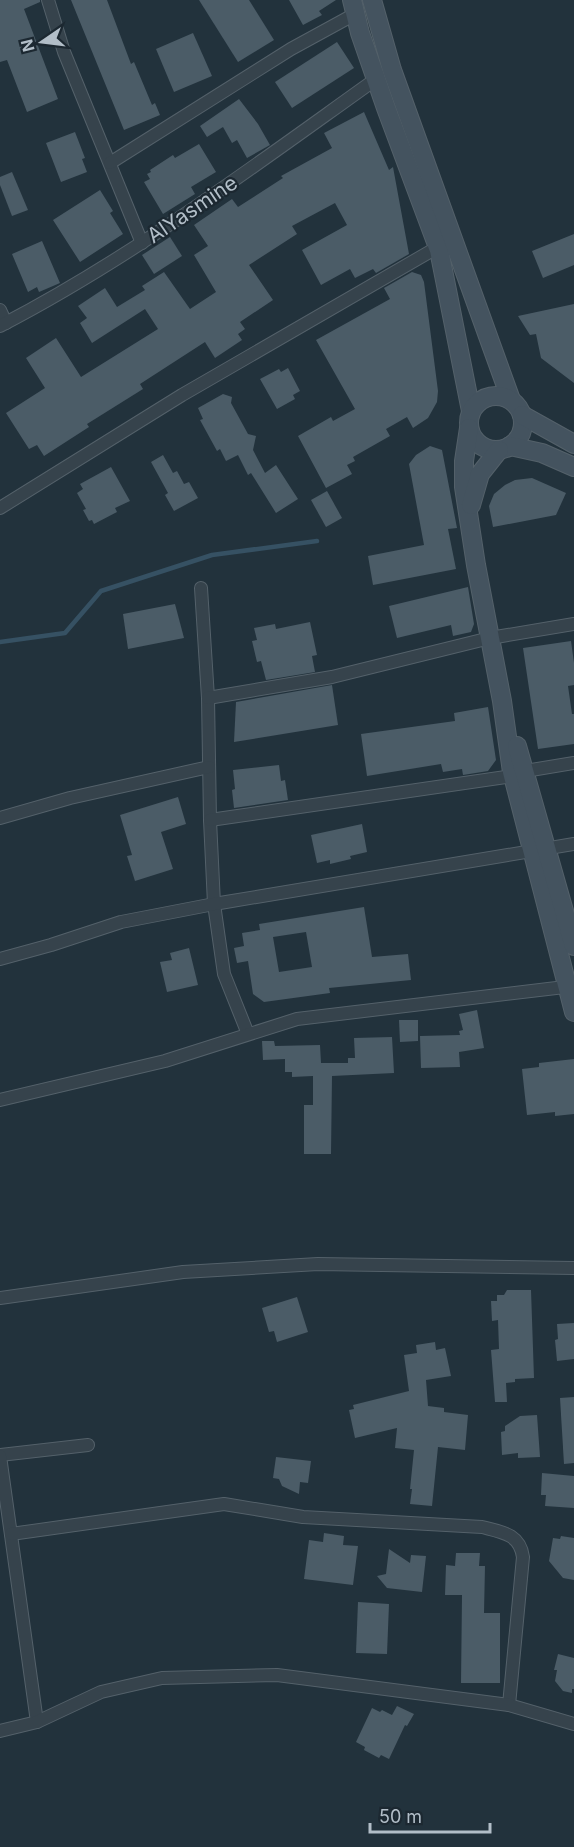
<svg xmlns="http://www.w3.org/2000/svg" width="574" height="1847" font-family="Inter,sans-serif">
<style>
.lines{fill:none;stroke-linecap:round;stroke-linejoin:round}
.stream{stroke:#365163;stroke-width:4.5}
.building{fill:#4b5c67;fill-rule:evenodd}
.street-casing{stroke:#54616a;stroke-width:14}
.secondary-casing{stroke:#54616a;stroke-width:20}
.street{stroke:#36434c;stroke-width:12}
.secondary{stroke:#44535f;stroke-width:18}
.labels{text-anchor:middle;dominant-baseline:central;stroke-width:4.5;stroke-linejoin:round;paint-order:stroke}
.street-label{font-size:21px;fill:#b2bec8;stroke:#1c2831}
</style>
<rect width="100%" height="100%" fill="#22323c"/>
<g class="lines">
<polyline class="stream" points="0,642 65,633 101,591 212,555 317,541"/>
</g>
<g class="building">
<polygon points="0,0 40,0 40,2 24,9 58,99 27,112 7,60 0,62"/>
<polygon points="71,0 107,0 131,64 134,62 152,105 155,103 160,115 124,130"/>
<polygon points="199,0 249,0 274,40 238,62"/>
<polygon points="289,0 336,0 319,11 322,15 303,25"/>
<polygon points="193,33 212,76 174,92 156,49"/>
<polygon points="337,42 354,68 292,108 275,82"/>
<polygon points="239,99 258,124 270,145 247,158 237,140 232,143 223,127 207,137 200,126"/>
<polygon points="364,112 389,170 393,167 409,254 376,273 373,269 355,278 350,269 321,285 302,250 347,225 335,203 292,226 297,234 249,265 273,300 240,322 245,329 238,334 242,340 215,358 205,342 140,384 143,389 87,424 89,427 44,456 37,445 29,449 6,413 45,388 26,358 56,338 81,377 158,329 145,309 92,343 80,323 87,318 78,306 105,288 117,307 145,290 142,286 164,272 190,309 216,292 194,255 208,246 194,225 232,199 238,207 283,178 281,176 332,148 324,133"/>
<polygon points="75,132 85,158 82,159 87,172 61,182 46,143"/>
<polygon points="199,144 216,172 191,187 195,194 163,214 144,182 150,179 147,174 151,172 150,170 173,155 175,158"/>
<polygon points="12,172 28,210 12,216 0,185 0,177"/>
<polygon points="100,190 113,211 110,213 123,234 80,262 53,220"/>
<polygon points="574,234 574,265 543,278 532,251"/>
<polygon points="170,237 182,256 154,274 142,255"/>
<polygon points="42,241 60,283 39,292 37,287 28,292 12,254"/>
<polygon points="412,272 421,275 424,282 438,391 437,402 428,418 413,428 407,417 386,429 390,436 353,457 355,461 347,465 352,474 326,488 298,436 331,417 333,421 355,409 316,340 390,299 384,288"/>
<polygon points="574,304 574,383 541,358 536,334 530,335 518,316"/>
<polygon points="288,368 300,391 293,395 295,399 277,409 260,379 279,369 281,372"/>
<polygon points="223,394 232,397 231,403 248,434 256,436 253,450 265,473 276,465 298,499 276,513 251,473 248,475 238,455 226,461 220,449 217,451 200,420 203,419 198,408"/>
<polygon points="430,446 442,450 457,528 448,529 456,569 373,585 368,556 424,545 409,464 416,455"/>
<polygon points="163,455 173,473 177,471 184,484 189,482 198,498 174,511 165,495 168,493 151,462"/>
<polygon points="111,467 130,501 115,508 117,512 94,524 92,520 89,521 83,510 86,509 77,493 83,489 80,484"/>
<polygon points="532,478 566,493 556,515 493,527 489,506 494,494 505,485 515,480"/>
<polygon points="327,491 342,518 326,527 311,500"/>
<polygon points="468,587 474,624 471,632 453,636 451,625 397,638 389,606"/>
<polygon points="175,604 184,638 128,649 123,614"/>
<polygon points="310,622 317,655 312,656 315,672 266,680 261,661 257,662 252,641 257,640 254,628 275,624 276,629"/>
<polygon points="571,641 574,663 574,685 568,686 572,714 574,714 574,744 538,749 523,648"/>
<polygon points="332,685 338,725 234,742 236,702"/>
<polygon points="488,707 496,760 488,771 463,775 462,769 443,772 441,764 367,776 361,734 455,721 454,713"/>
<polygon points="279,765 281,781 285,780 288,800 234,808 232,790 235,789 233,770"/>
<polygon points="178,797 186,824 161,832 173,869 135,881 127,856 132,855 120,815"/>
<polygon points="362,824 367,852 350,856 351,859 330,864 330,860 317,863 311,835"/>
<path d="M364 907 372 957 408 954 411 980 329 988 330 993 264 1002 253 994 248 961 237 963 234 948 244 946 242 933 260 930 259 924ZM306 932 312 967 279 972 273 937Z"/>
<polygon points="189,948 198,985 167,992 160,962 172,960 170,953"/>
<polygon points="477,1010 484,1048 459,1052 460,1067 421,1068 420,1036 460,1035 459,1031 463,1030 459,1014"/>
<polygon points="399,1020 418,1020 418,1041 400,1042"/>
<polygon points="392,1037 394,1073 332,1076 331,1154 304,1154 304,1105 313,1105 313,1076 292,1077 292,1072 285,1072 285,1059 263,1060 262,1041 274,1041 275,1046 320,1045 321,1063 348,1063 348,1058 355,1058 354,1038"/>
<polygon points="574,1059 574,1114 555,1116 555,1112 527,1115 522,1069 539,1067 539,1063"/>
<polygon points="507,1290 531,1290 534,1378 515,1379 515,1382 506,1383 507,1402 495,1402 491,1350 499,1349 498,1320 492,1321 491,1301 497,1301 497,1295 504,1295"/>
<polygon points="297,1297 308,1332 277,1342 274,1331 269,1332 262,1308"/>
<polygon points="574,1323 574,1359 557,1361 555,1340 558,1339 557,1324"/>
<polygon points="435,1342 436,1350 445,1348 451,1376 426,1380 428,1406 444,1408 444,1412 468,1415 465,1450 438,1447 432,1506 410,1504 412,1489 410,1489 414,1450 395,1448 397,1428 355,1438 349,1410 354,1409 353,1405 409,1391 404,1355 417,1353 416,1345"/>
<polygon points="574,1397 574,1463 564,1464 560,1398"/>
<polygon points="537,1415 540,1457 518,1458 518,1453 502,1455 501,1432 505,1431 505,1426 520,1416"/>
<polygon points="276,1457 311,1461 308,1483 300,1482 299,1494 282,1486 279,1479 273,1478"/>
<polygon points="542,1473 574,1476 574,1508 545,1506 546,1495 541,1495"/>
<polygon points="324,1533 344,1536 343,1545 358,1546 353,1585 304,1579 309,1540 323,1542"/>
<polygon points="561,1536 574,1538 574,1580 563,1578 549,1561 553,1538 560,1539"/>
<polygon points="389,1549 410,1563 411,1555 426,1556 422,1592 387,1588 377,1576 386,1574"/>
<polygon points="456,1553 480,1553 479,1566 485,1566 484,1613 500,1613 500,1683 461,1683 462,1595 445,1595 446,1565 455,1566"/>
<polygon points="358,1602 389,1604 387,1654 356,1653"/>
<polygon points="558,1654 574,1658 574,1689 572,1689 572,1693 563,1691 555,1681 557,1670 554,1670"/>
<polygon points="397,1706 414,1714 407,1726 405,1725 389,1759 381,1755 379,1758 364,1750 365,1747 356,1742 372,1708 380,1712 382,1710 392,1715"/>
</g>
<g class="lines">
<defs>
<g id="street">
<polyline points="48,0 64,52 142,243"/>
<polyline points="110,163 291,49 355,14"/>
<polyline points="0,310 6,323"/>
<path d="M0 326C133 257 254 166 376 79"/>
<polyline points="0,508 182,395 438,247"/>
<polyline points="201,588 208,698 210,820 214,904 224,974 248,1034"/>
<polyline points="208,698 332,677 490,638 574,624"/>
<polyline points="525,771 574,763"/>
<polyline points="0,818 70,798 209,767"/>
<polyline points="210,820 513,776"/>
<polyline points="0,959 51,945 121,922 214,904 574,844"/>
<polyline points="0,1100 165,1061 297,1019 573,986"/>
<polyline points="0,1298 183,1272 318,1264 574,1268"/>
<polyline points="0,1455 88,1445"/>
<polyline points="0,1456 37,1722"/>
<path d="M11 1534 224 1504 303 1517 482 1527C502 1532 520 1534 523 1557L509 1705"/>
<polyline points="0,1731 37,1722 101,1692 162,1678 277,1675 509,1705 574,1724"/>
</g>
<g id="secondary">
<polyline points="352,0 360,33 386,108 439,250 471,411"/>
<polyline points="372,0 392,70 511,400"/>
<circle cx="496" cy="423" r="27"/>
<polyline points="522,415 574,444"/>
<polyline points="469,428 464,461 464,487 476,565 502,701 512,772 574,1012"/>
<polyline points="510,446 542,453 574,467"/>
<polyline points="471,505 480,474 499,450"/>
<polyline points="517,746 574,946"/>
</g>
</defs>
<use href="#street" class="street-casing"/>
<use href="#secondary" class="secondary-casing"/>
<use href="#street" class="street"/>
<use href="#secondary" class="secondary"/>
</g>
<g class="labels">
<g class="street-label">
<text transform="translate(192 209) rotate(-34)">AlYasmine</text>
</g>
</g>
<g transform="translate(42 42) rotate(256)" stroke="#1c2831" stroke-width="4.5" paint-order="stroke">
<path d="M0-4.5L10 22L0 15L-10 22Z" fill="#b2bec8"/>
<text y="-9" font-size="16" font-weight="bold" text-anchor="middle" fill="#b2bec8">N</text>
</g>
<path d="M370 1823v9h120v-9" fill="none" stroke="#b2bec8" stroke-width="3"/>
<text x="379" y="1823" font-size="18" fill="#b2bec8" stroke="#1c2831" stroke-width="4.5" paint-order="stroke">50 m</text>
</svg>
